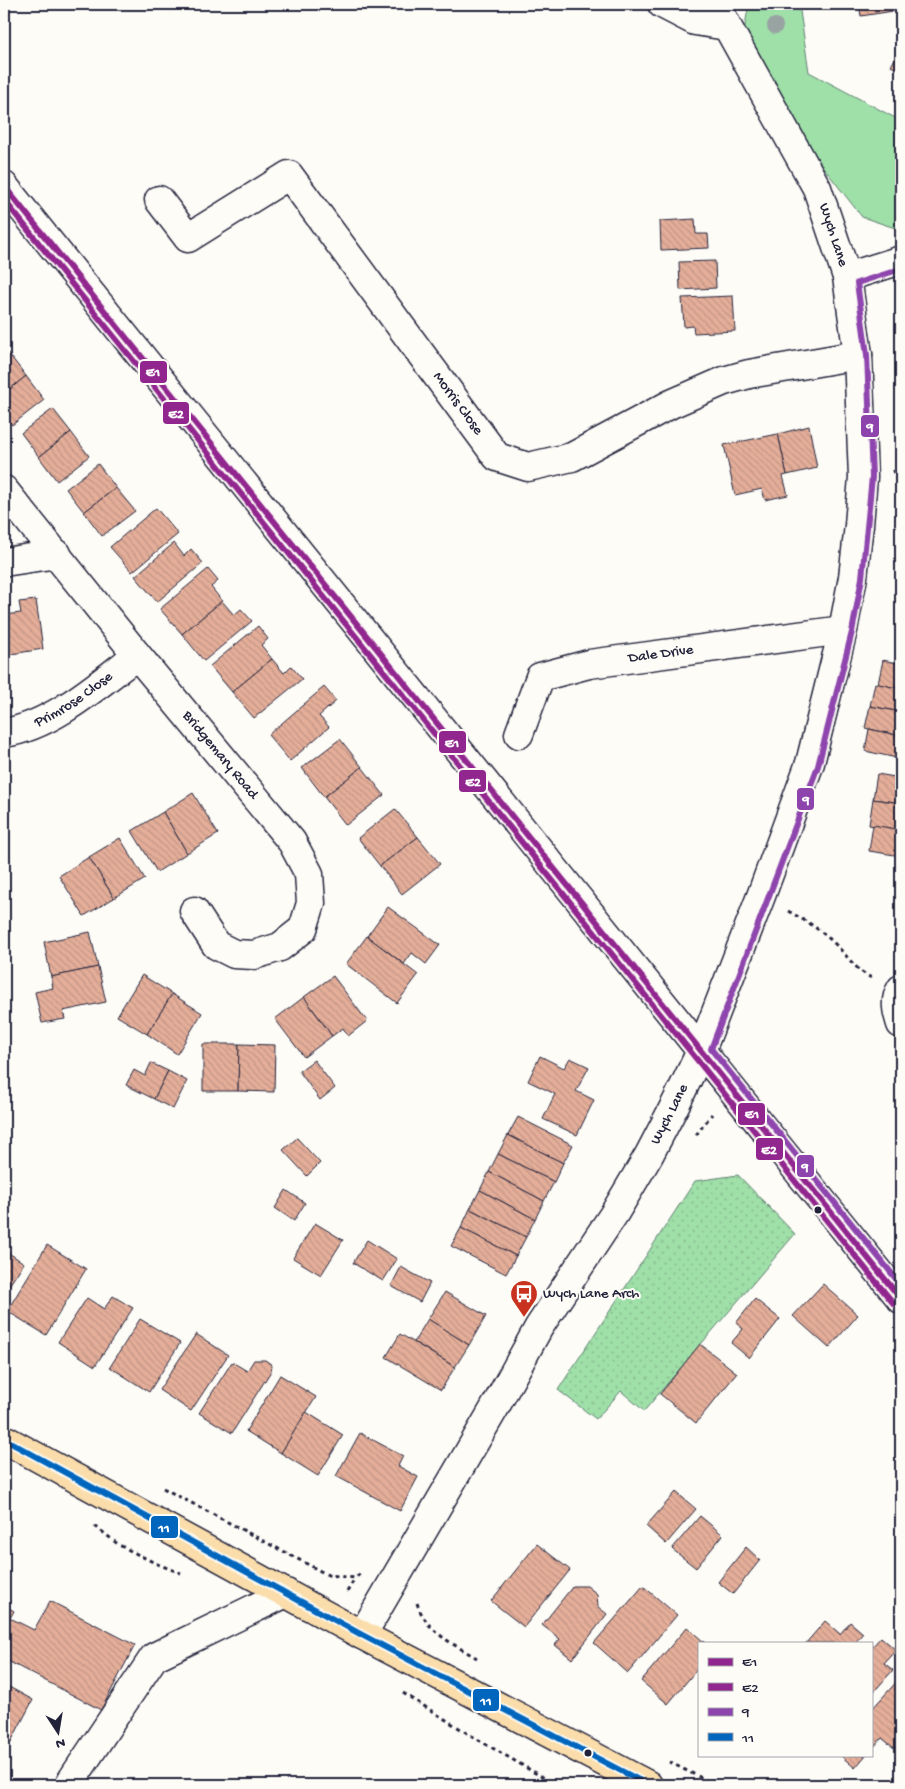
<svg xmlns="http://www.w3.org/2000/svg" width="905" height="1789" font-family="'Gochi Hand',sans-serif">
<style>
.grass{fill:#9fdfa8;stroke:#608072}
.park{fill:url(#park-dots);stroke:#608072}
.building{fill:url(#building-back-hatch);stroke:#22223b}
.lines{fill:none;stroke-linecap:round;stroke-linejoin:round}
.minor-casing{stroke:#22223b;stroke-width:31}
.major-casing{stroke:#22223b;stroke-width:31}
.path{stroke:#22223b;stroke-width:3;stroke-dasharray:4 4;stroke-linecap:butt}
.minor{stroke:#fdfcf7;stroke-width:28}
.major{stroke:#faddab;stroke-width:28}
.bus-1-casing{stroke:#fdfcf7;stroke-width:10}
.bus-2-casing{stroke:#fdfcf7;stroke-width:10}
.bus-3-casing{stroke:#fdfcf7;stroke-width:10}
.bus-4-casing{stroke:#fdfcf7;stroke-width:10}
.bus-1{stroke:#91268e;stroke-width:6}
.bus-2{stroke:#91268e;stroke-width:6}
.bus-3{stroke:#8e44ad;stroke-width:6}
.bus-4{stroke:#0065bd;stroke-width:6}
.tree{fill:#99a3a2}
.bus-dot{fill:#22223b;stroke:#fdfcf7;stroke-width:2}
.labels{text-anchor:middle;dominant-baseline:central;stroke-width:4;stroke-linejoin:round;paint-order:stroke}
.street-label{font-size:15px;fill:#22223b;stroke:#fdfcf7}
.poi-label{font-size:15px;fill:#22223b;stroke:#fdfcf7;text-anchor:start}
.line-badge{stroke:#fdfcf7;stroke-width:2}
.badge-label{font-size:14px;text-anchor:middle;font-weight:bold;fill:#fff}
</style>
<defs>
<pattern id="park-dots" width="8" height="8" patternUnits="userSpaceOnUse" patternTransform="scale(1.25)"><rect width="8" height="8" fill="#9fdfa8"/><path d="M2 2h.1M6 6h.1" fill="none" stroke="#89bf92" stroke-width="1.8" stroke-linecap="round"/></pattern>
<pattern id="building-back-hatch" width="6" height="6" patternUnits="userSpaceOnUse" patternTransform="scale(1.25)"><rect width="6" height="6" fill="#e4ae99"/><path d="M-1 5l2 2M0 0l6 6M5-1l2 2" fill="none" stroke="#c39585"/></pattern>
</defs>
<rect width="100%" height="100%" fill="#fdfcf7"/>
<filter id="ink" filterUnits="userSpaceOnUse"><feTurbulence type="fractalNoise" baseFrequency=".02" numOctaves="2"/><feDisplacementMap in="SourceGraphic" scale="10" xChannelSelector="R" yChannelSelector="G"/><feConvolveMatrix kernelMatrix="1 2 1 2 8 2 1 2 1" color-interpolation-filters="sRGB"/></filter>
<g filter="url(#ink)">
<polygon class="grass" points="749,4 799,4 809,72 901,121 901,230 862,217 799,136 744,30"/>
<polygon class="park" points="738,1175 795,1234 644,1411 621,1391 596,1419 558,1390 695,1181"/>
<g class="building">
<polygon points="859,4 899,4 900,10 861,16"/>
<polygon points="901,47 901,71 891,66"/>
<polygon points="695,219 696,234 708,234 709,248 661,250 660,221"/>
<polygon points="715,261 716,288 680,290 679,262"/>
<polygon points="733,296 735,331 694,333 693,326 684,327 682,298"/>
<polygon points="8,353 26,376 4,394 4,356"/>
<polygon points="26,376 44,400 12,425 4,414 4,394"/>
<polygon points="53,409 71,432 39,457 21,433"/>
<polygon points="809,426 817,468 787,475 778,434"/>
<polygon points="71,432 89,456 57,481 39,457"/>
<polygon points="778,434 787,475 783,476 788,495 765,500 762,489 735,495 724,445"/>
<polygon points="98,464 116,488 84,512 66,489"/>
<polygon points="116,488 135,511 102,536 84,512"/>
<polygon points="156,508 178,534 132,572 110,547"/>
<polygon points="174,543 184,556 191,549 203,563 157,602 135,576"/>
<polygon points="208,569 218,581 211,587 222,601 182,634 160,609"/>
<polygon points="36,600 43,649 5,655 4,615 21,613 19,602"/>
<polygon points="222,601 234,615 241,609 252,621 204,661 182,634"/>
<polygon points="258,626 268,639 261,645 272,659 232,692 210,666"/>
<polygon points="272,659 284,673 291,666 302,679 254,718 232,692"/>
<polygon points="883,660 901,664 901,689 878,684"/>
<polygon points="875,683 901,689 901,712 870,706"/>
<polygon points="324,687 336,701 319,716 329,727 290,761 268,735"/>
<polygon points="870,706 901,712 901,736 865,728"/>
<polygon points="869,729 901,736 901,759 865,751"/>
<polygon points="340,739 362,767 324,797 302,768"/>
<polygon points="362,767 384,795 346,825 324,797"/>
<polygon points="877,774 901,778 901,803 873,799"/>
<polygon points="193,793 218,834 187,853 163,812"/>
<polygon points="873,799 901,803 901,830 869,825"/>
<polygon points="395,809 418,837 380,866 358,838"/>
<polygon points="163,812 187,853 157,872 132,831"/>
<polygon points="873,825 901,830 901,856 869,851"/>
<polygon points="418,837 440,864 402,894 380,866"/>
<polygon points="120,838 145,879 114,898 89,857"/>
<polygon points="89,857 114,898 84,916 59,876"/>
<polygon points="388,907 440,945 426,964 412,953 404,964 367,936"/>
<polygon points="90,932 98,967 51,977 44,942"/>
<polygon points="367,936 418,975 397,1003 346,964"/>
<polygon points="98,967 106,1002 63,1011 65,1019 42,1023 35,992 53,988 51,977"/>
<polygon points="142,975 172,994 147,1034 117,1016"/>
<polygon points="333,976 367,1021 348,1036 343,1028 332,1036 304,997"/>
<polygon points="172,994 202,1013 177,1054 147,1034"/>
<polygon points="304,997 332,1036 304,1057 275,1019"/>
<polygon points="203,1044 239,1044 238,1091 203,1091"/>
<polygon points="239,1044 275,1045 274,1092 238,1091"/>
<polygon points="540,1056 564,1068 570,1058 589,1067 576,1091 594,1100 577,1135 543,1119 555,1094 528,1081"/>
<polygon points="314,1060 335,1088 320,1100 299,1071"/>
<polygon points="151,1063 168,1071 154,1099 126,1085 134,1070 145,1076"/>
<polygon points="168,1071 187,1081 173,1109 154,1099"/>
<polygon points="518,1117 573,1145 563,1163 508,1135"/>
<polygon points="508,1135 563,1163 554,1182 498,1154"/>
<polygon points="297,1138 320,1163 307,1176 283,1150"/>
<polygon points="498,1154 554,1182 544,1201 489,1172"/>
<polygon points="489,1172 544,1201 535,1219 480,1190"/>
<polygon points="286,1190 305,1203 294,1221 275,1208"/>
<polygon points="480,1190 535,1219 526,1237 470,1209"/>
<polygon points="470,1209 526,1237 516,1256 461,1228"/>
<polygon points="315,1223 343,1240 321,1275 293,1258"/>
<polygon points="461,1228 516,1256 506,1274 451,1246"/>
<polygon points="367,1240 397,1259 383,1281 353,1263"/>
<polygon points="47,1245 86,1269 46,1335 7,1311"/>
<polygon points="4,1250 24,1263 4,1293"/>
<polygon points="401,1267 430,1283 420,1302 391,1286"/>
<polygon points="823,1284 858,1315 829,1348 793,1316"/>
<polygon points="445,1292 486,1316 469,1345 428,1319"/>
<polygon points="113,1296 133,1308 95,1366 58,1342 87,1298 104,1309"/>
<polygon points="755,1299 780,1319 749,1358 731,1343 743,1329 736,1323"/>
<polygon points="140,1319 180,1343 149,1392 110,1367"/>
<polygon points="428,1319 469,1345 455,1367 414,1342"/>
<polygon points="196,1334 228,1355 191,1411 159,1390"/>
<polygon points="400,1334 455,1367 441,1390 386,1357"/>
<polygon points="700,1344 737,1373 696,1423 660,1394"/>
<polygon points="254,1360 265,1360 272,1365 271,1371 232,1433 199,1413 232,1362 247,1371"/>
<polygon points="280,1375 316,1397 281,1453 246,1431"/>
<polygon points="306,1412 343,1435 318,1476 281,1453"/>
<polygon points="360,1433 403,1456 398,1466 418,1477 400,1511 336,1476"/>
<polygon points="676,1492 696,1509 666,1544 646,1526"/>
<polygon points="700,1516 723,1535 696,1568 672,1549"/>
<polygon points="537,1544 570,1570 524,1627 491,1601"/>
<polygon points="746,1547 760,1560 733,1594 718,1582"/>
<polygon points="573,1586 587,1586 597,1594 598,1607 607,1614 572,1659 555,1645 560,1639 542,1625"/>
<polygon points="643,1586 677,1615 628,1673 594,1643"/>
<polygon points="50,1601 135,1645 101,1710 4,1659 4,1605 14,1611 10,1618 34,1630"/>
<polygon points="825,1621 840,1634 850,1622 863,1633 855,1643 806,1643"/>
<polygon points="687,1627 705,1643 699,1643 699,1667 668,1704 641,1681"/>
<polygon points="881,1637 896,1650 884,1663 893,1670 871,1695 871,1648"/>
<polygon points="901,1677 901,1739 894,1748 882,1738 871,1750 871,1710"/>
<polygon points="9,1687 33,1700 4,1755 4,1697"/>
<polygon points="840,1755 866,1755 855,1768"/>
</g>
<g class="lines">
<defs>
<g id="minor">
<polyline points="662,4 695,21 727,26"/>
<polyline points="4,186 901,1299"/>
<path id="s1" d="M159 200 188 238 289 175 497 457 528 467 572 457 671 404 724 381 749 374 858 355"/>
<polyline points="847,277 901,260"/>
<path id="s2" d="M4 490 137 655 292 842 309 874 311 903 303 929 280 947 254 955 234 954 216 945 194 911"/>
<polyline points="4,562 57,554"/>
<path id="s3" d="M4 733C52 726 99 684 137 655"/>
<path id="s4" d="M519 734 540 677 589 664 843 630"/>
<path d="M901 989C894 1000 897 1012 901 1024"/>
<path id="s5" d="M362 1635 494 1409 539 1327 614 1214 649 1155 676 1103 701 1051 761 896 810 763 843 630 853 577 859 525 863 477 858 355 847 277 817 188 727 26 716 4"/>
<polyline points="71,1781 154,1657 286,1593"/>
</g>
<polyline id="major" points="4,1439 362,1635 648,1785"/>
</defs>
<use href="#minor" class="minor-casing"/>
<use href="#major" class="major-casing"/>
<g class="path">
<polyline points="36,4 71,6 91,4"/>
<polyline points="892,472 901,470"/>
<path d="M788 911C806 921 820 929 835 944 847 955 856 971 872 978"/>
<polyline points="696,1135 712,1114"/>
<polyline points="163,1488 328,1575 355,1578 361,1573"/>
<polyline points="95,1526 119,1545 157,1564 181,1573"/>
<polyline points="347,1592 355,1578"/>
<path d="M417 1603C426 1632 453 1644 477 1658"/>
<polyline points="403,1693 472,1736 556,1785"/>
<polyline points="669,1762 716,1785"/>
</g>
<use href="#minor" class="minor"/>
<use href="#major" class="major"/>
<defs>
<polyline id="bus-1" points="4,186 901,1299"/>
<polyline id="bus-2" points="4,200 894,1304"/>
<polyline id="bus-3" points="901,269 857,283 867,355 872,477 862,578 852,632 818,766 711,1049 901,1285"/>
<polyline id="bus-4" points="4,1439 362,1635 648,1785"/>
</defs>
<use href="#bus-1" class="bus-1-casing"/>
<use href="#bus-2" class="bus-2-casing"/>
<use href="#bus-3" class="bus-3-casing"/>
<use href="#bus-4" class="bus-4-casing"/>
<use href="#bus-1" class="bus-1"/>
<use href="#bus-2" class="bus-2"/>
<use href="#bus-3" class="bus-3"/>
<use href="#bus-4" class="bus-4"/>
</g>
<circle class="tree" cx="775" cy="26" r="8"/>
</g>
<defs>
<symbol id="bus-pin" viewBox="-11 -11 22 30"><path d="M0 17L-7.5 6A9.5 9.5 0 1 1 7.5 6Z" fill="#c8321e" stroke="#fdfcf7"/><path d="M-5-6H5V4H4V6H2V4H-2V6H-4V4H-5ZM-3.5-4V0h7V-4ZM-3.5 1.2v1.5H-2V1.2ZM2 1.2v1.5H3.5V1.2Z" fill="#fff"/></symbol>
</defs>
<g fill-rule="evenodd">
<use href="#bus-pin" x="508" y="1278" width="32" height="43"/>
</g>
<g class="bus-dot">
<circle cx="818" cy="1210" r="4.5"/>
<circle cx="588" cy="1753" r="4.5"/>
</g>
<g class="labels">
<g class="street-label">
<text transform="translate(833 235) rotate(72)">Wych Lane</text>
<text stroke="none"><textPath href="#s1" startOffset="451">Morris Close</textPath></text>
<text stroke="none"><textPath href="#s4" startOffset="184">Dale Drive</textPath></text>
<text stroke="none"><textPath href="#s3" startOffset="78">Primrose Close</textPath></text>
<text stroke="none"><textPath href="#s2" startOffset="342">Bridgemary Road</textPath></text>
<text stroke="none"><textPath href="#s5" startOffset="605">Wych Lane</textPath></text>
</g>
<g class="poi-label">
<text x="543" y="1294">Wych Lane Arch</text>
</g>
</g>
<g class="line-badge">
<rect x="139" y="360" width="29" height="24" rx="5" fill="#91268e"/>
<rect x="162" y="401" width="28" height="24" rx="5" fill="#91268e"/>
<rect x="860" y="414" width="20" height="24" rx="5" fill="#8e44ad"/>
<rect x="438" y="730" width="29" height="24" rx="5" fill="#91268e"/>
<rect x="458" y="769" width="29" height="24" rx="5" fill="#91268e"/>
<rect x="796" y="787" width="19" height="24" rx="5" fill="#8e44ad"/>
<rect x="737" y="1102" width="29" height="24" rx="5" fill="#91268e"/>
<rect x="755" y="1137" width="29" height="24" rx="5" fill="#91268e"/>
<rect x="796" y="1154" width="19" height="24" rx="5" fill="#8e44ad"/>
<rect x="150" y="1515" width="29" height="24" rx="5" fill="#0065bd"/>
<rect x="472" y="1688" width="28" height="24" rx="5" fill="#0065bd"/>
</g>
<g class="badge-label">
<text x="153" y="376">E1</text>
<text x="176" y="418">E2</text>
<text x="870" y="431">9</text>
<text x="452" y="747">E1</text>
<text x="473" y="786">E2</text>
<text x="806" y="804">9</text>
<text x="752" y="1118">E1</text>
<text x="769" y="1154">E2</text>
<text x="805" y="1171">9</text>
<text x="164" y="1532">11</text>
<text x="486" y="1705">11</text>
</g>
<rect width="905" height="1789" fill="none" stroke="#fdfcf7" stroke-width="20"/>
<rect x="10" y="10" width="885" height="1769" fill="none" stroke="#22223b" stroke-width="2" filter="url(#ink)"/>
<rect x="698" y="1642" width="175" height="115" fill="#fdfcf7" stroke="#a5a5ac"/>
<rect x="708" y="1658" width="25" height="8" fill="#91268e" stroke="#a5a5ac"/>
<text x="742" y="1666" font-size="15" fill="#22223b">E1</text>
<rect x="708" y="1683" width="25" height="8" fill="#91268e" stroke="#a5a5ac"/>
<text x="742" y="1692" font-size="15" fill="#22223b">E2</text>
<rect x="708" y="1708" width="25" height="8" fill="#8e44ad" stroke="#a5a5ac"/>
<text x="742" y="1716" font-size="15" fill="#22223b">9</text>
<rect x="708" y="1733" width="25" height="8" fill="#0065bd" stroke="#a5a5ac"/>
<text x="742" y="1742" font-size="15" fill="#22223b">11</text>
<g transform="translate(58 1732) rotate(168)" stroke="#fdfcf7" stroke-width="4" paint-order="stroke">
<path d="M0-4L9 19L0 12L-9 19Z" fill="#22223b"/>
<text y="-8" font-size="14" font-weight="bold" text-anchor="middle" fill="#22223b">N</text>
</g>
</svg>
